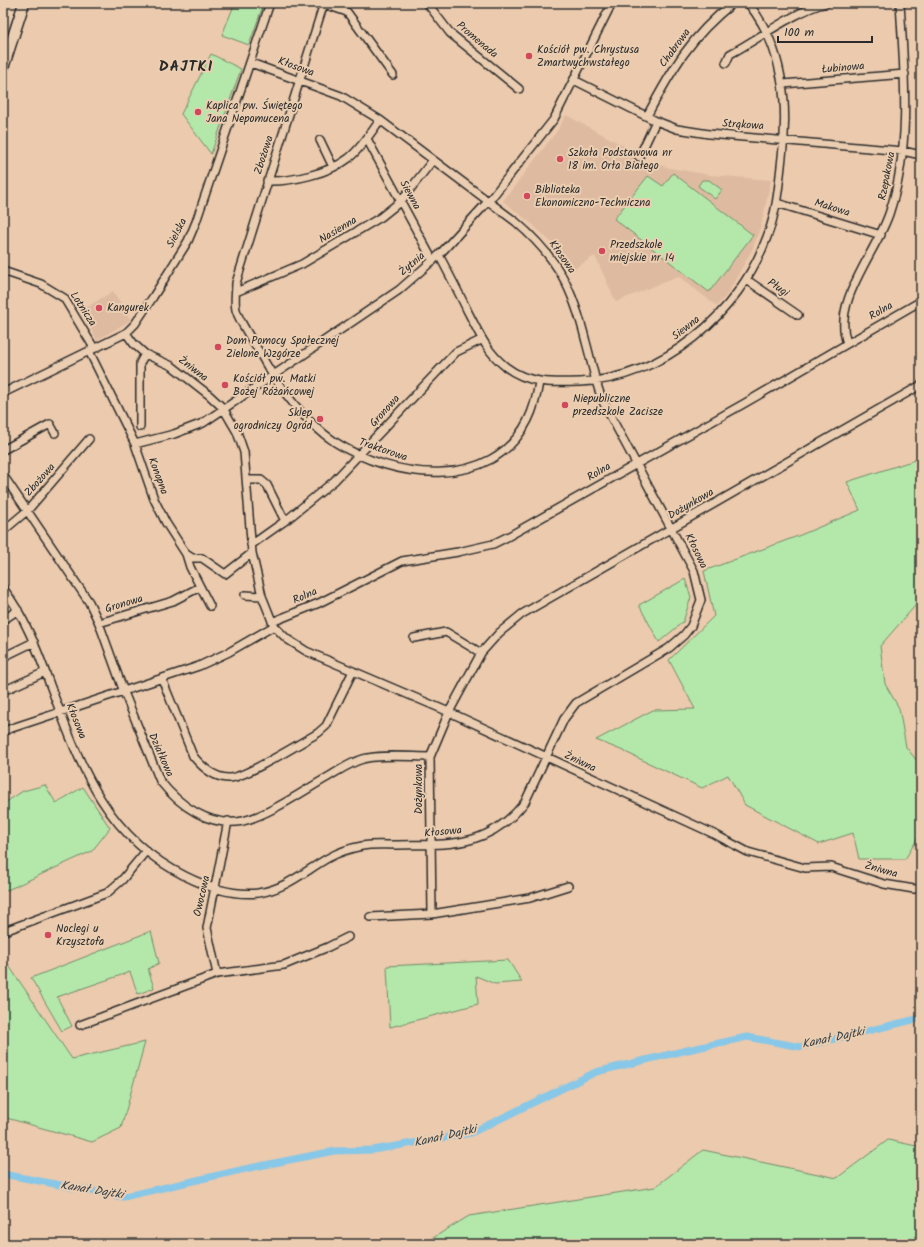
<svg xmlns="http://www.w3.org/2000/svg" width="924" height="1247" font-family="Kalam,sans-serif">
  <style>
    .built { fill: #debba0 }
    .green { fill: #b4e8aa; stroke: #708a6a }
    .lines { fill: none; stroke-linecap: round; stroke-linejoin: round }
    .canal { stroke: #87c7e8; stroke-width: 7 }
    .minor-casing { stroke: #2b2b2b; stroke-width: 10 }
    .secondary-casing { stroke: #2b2b2b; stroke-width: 13 }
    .minor { stroke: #ebceb1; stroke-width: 7 }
    .secondary { stroke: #ebceb1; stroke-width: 10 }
    .poi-dot { fill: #d1495b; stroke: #ebceb1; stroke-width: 1.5 }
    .labels { text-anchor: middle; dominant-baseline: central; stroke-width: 4; stroke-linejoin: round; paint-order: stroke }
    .street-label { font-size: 11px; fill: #2b2b2b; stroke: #ebceb1 }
    .poi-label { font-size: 11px; fill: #2b2b2b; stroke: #ebceb1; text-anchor: start }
    .water-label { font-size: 12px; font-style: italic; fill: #394247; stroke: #ebceb1 }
    .district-label { font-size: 15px; font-weight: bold; letter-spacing: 1px; fill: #2b2b2b; stroke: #ebceb1 }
  </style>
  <rect width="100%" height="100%" fill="#eccaad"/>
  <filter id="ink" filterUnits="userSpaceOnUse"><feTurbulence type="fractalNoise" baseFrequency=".025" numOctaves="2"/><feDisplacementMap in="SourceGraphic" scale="8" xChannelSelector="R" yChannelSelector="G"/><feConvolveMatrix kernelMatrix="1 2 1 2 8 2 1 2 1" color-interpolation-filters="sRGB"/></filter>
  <g filter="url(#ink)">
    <path class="built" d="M566 115 637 153 634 157 641 163 644 160 670 168 710 175 771 180 762 222 753 248 728 293 717 306 678 276 616 302 595 256 570 271 554 245 532 224 503 201 557 131Z
      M113 291 131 320 97 340 81 311Z"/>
    <path class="green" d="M235 3H264L249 45 222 35Z
      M211 54 241 69 211 154 181 114Z
      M673 173 753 235 709 292 614 219 648 176 663 186Z
      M702 180H709L722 190 715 199 698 186Z
      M921 458V599L880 646 885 684 899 708 906 747 921 766V833L905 859H859L853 833 819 844 745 805 728 775 702 788 621 750 596 740 653 710 695 709 669 660 714 616 704 571 798 536 860 510 847 482Z
      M685 579 691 597 683 622 659 642 639 605Z
      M45 785 56 803 83 787 110 828 92 851 3 892V804L23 791Z
      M151 931 159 963 148 969 154 988 138 994 130 972 57 997 72 1026 62 1031 31 978Z
      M3 957 72 1059 145 1042 121 1128 92 1142 3 1117Z
      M508 960 522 982 495 984 476 976 478 1004 390 1027 387 966Z
      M888 1140 921 1147V1244H423L469 1216 655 1187 703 1150 837 1178Z"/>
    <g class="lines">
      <path class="canal" d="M3 1174 123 1197 245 1169 334 1151 373 1150 471 1133 596 1072 683 1051 747 1037 801 1047 921 1018"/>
      <g class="minor-casing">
        <path id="minor" d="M324 3 236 283C236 291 234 301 236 310 240 323 251 338 258 350 277 385 302 420 335 442 392 479 492 493 528 420 534 408 537 395 539 382
          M427 3 450 33 519 89
          M324 4 347 12 393 75
          M726 63 730 54C758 39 797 10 826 3
          M574 80 656 121 677 129 709 134 903 151 921 155
          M783 84 905 74
          M647 116C672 69 691 36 733 3
          M367 139 433 261
          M320 140 333 167
          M639 157 656 121
          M267 181C291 182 330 173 349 158 362 147 371 133 380 120
          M777 203 881 235
          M439 255C449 274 459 293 468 312 479 333 486 351 506 367 528 384 553 383 580 382 663 379 739 314 767 237 777 211 779 184 782 157 789 104 783 46 748 3
          M3 271 41 284 64 298 94 348
          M747 280 798 315
          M236 292 302 264 381 217 401 201 433 160
          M126 333 134 344 145 354 172 366 209 395 223 408 237 432 244 452 252 553 262 596 274 626 287 639 306 651 449 712 714 834 748 852 805 868 831 867 884 884 914 889 921 888
          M847 343C831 301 878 251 890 211 912 144 904 72 900 3
          M89 351 135 444 154 499 166 523 186 554 190 567 210 606
          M3 393 126 333 135 324 153 297 188 241 196 222 270 3
          M140 427V363L145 354
          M135 444 174 434 203 423 399 290 439 255 493 196 554 119 612 3
          M3 450 50 424 55 433
          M3 475 89 602 99 623 124 692 160 781C179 805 210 828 243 821 271 814 303 791 328 777 338 771 351 762 363 759 378 754 412 757 430 757
          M247 480H261L267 485 285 521
          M3 531 28 510 89 439
          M251 545 289 518 334 481 456 352 481 340
          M186 554 192 558H202L225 574 252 553
          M3 588C25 617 38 651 50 685 80 764 104 836 185 876 207 887 233 896 258 893 286 889 305 871 328 858 339 852 351 848 362 846 373 844 384 845 395 845 449 844 488 849 525 802L564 719 576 703 669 648 684 635 691 626 701 600 694 571 604 404C595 384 592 363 586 342 573 289 558 258 516 222L380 120 341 96 251 63
          M245 595 262 596
          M3 620 18 610
          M272 622 319 603 402 561 458 552 493 544 509 536 745 403 921 301
          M99 623 173 601 200 587
          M414 638 446 632 481 653
          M3 657 34 642
          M162 679 193 756C202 767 215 778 229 778 243 779 302 742 318 733L326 726 353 671
          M3 691 45 672
          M3 731 199 666 229 652 274 626
          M432 914 530 898 568 886
          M370 917 432 914 430 757 449 712 481 653 499 633 522 614 921 385
          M7 930 107 893 122 880 146 851
          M217 974 207 928 228 821
          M80 1025 217 974 284 965 328 947 348 937"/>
      </g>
      <g class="secondary-casing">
        <path id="secondary" d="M3 30 12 3
          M3 68 24 3"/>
      </g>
      <use href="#minor" class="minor"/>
      <use href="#secondary" class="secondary"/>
    </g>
  </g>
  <g class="poi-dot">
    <circle cx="529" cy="56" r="4"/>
    <circle cx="198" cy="112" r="4"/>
    <circle cx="560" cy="159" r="4"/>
    <circle cx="527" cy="196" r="4"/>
    <circle cx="602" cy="251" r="4"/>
    <circle cx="99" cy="308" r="4"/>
    <circle cx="218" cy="347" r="4"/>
    <circle cx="225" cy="385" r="4"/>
    <circle cx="565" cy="405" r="4"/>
    <circle cx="320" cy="419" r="4"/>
    <circle cx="48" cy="935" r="4"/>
  </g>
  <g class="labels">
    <g class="street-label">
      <text transform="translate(477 40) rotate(40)">Promenada</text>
      <text transform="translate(675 48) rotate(-54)">Chabrowa</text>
      <text transform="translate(296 67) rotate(20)">Kłosowa</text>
      <text transform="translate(843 68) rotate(-5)">Łubinowa</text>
      <text transform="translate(743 125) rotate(4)">Strąkowa</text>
      <text transform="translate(264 155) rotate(-72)">Zbożowa</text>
      <text transform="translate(887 176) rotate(-79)">Rzepakowa</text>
      <text transform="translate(410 195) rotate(61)">Siewna</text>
      <text transform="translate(832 208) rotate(17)">Makowa</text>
      <text transform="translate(338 230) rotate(-31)">Nasienna</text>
      <text transform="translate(177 233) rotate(-63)">Sielska</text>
      <text transform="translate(562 257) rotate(55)">Kłosowa</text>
      <text transform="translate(412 264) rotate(-40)">Żytnia</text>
      <text transform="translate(778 288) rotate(34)">Pługi</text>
      <text transform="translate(83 309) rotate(57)">Lotnicza</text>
      <text transform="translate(881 311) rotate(-30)">Rolna</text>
      <text transform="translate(686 328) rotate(-38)">Siewna</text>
      <text transform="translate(193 369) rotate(37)">Żniwna</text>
      <text transform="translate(385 411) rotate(-48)">Gronowa</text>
      <text transform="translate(383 450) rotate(19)">Traktorowa</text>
      <text transform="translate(599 472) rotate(-31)">Rolna</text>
      <text transform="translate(158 476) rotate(70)">Konopna</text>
      <text transform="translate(40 480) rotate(-48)">Zbożowa</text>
      <text transform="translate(691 504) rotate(-30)">Dożynkowa</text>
      <text transform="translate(696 551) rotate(64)">Kłosowa</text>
      <text transform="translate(305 596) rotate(-23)">Rolna</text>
      <text transform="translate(124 604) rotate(-17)">Gronowa</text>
      <text transform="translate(76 721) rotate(68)">Kłosowa</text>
      <text transform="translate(161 755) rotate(66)">Działkowa</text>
      <text transform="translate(580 762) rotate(25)">Żniwna</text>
      <text transform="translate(419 789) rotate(-90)">Dożynkowa</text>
      <text transform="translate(443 832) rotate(-5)">Kłosowa</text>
      <text transform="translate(881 870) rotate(16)">Żniwna</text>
      <text transform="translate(202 896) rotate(-77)">Owocowa</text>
    </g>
    <g class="poi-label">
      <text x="537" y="50">Kościół pw. Chrystusa<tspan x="537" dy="13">Zmartwychwstałego</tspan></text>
      <text x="206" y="106">Kaplica pw. Świętego<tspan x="206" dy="13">Jana Nepomucena</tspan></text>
      <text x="568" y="153">Szkoła Podstawowa nr<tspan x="568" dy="13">18 im. Orła Białego</tspan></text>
      <text x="535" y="190">Biblioteka<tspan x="535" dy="13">Ekonomiczno-Techniczna</tspan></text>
      <text x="610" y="245">Przedszkole<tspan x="610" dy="13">miejskie nr 14</tspan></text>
      <text x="107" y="308">Kangurek</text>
      <text x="226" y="341">Dom Pomocy Społecznej<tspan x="226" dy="13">Zielone Wzgórze</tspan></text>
      <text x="233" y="379">Kościół pw. Matki<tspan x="233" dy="13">Bożej Różańcowej</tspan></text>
      <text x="573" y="399">Niepubliczne<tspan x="573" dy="13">przedszkole Zacisze</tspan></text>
      <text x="312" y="413" text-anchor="end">Sklep<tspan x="312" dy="13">ogrodniczy Ogród</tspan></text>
      <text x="56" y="929">Noclegi u<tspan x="56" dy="13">Krzysztofa</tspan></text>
    </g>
    <g class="water-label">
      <text transform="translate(833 1038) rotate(-12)">Kanał Dajtki</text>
      <text transform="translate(445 1136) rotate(-13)">Kanał Dajtki</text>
      <text transform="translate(92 1190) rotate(9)">Kanał Dajtki</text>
    </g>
    <g class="district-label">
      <text x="186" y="67">DAJTKI</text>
    </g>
  </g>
  <rect width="924" height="1247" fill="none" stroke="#ebceb1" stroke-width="16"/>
  <rect x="8" y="8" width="908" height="1231" fill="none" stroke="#2b2b2b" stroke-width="1.5" filter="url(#ink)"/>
  <path d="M778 36v6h94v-6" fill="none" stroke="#2b2b2b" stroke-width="2"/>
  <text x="784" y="36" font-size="12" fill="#2b2b2b" stroke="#ebceb1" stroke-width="3" paint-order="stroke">100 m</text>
</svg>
